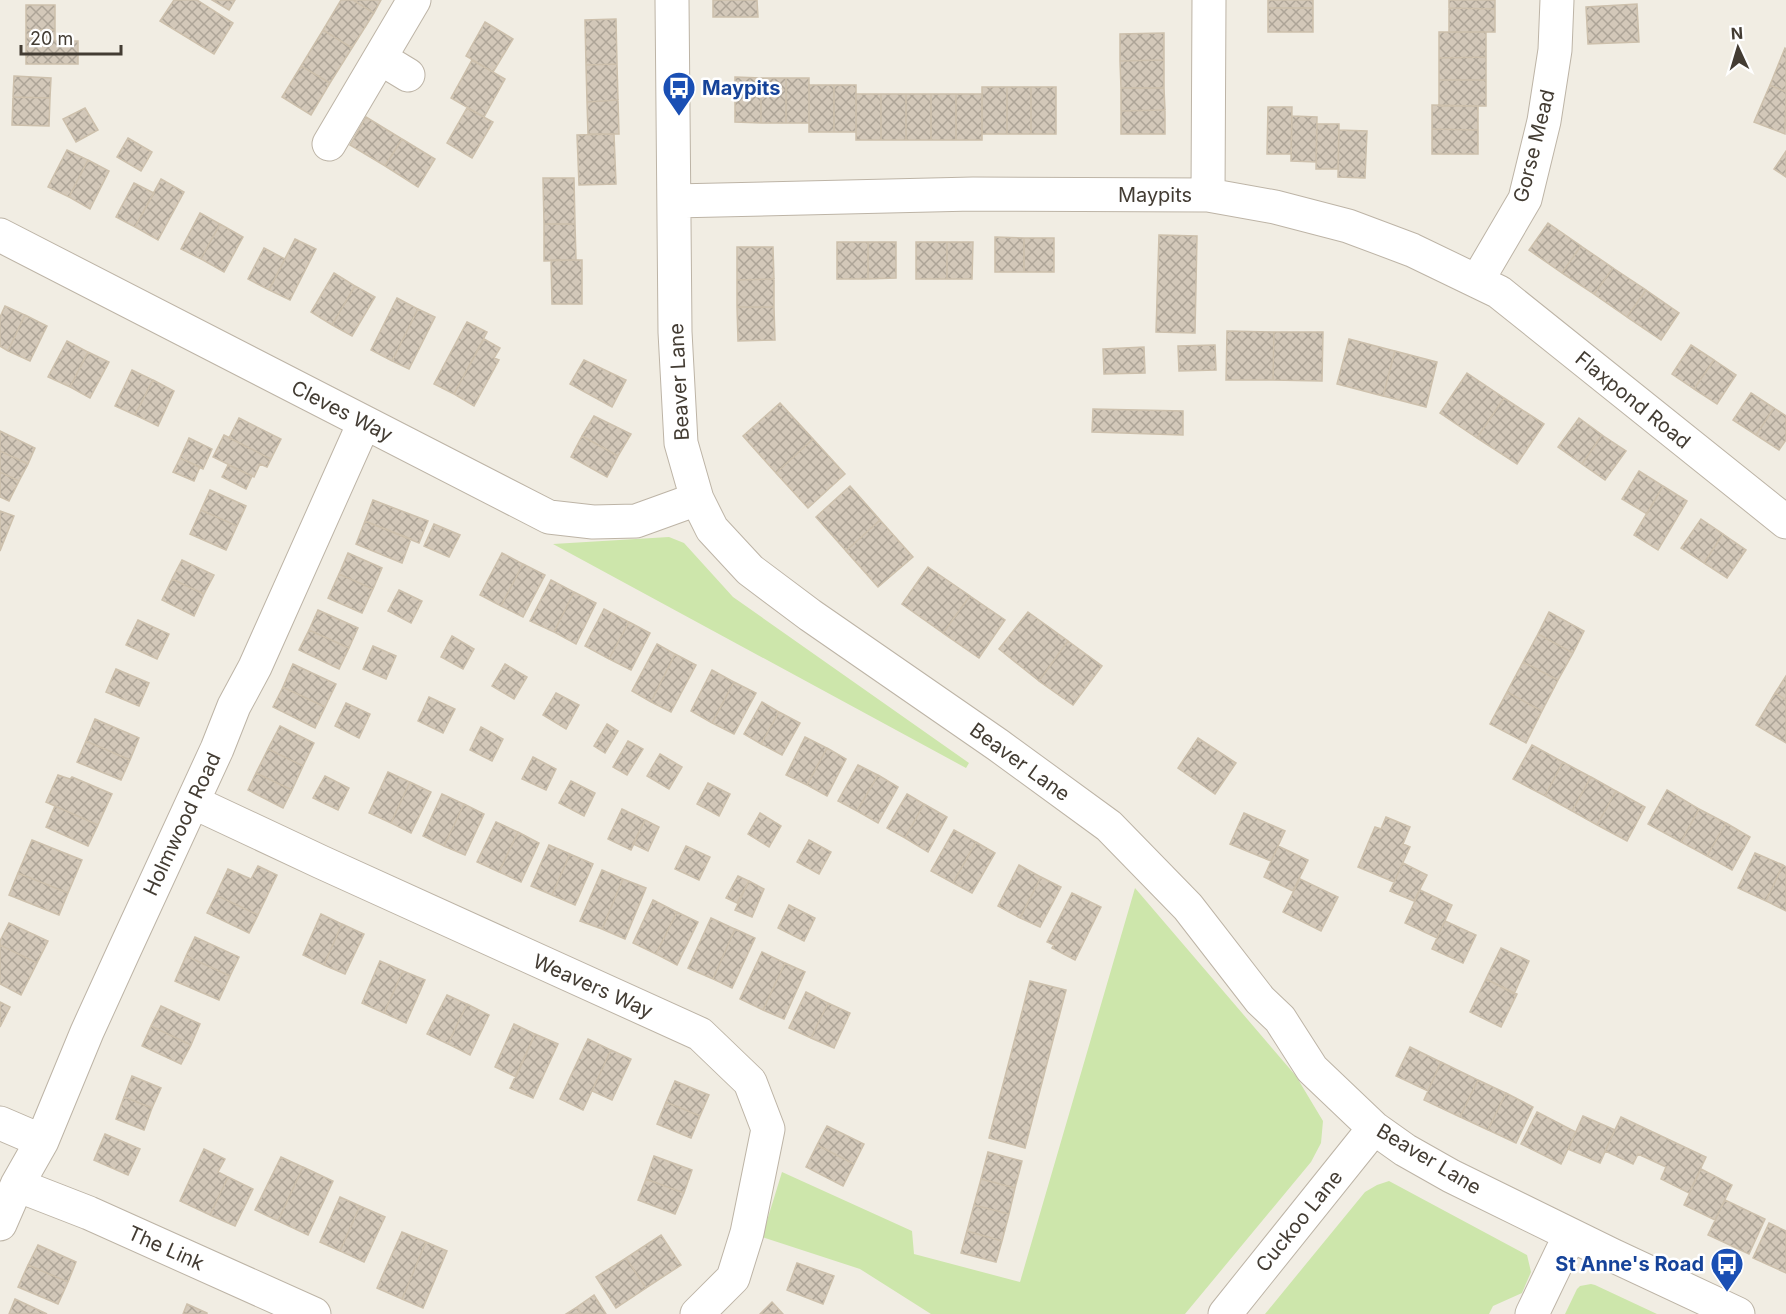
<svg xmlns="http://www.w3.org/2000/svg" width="1786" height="1314" font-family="Inter,sans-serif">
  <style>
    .green { fill: #cde6ab }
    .building { fill: url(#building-cross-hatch); stroke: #cdc0ac; stroke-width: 1.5 }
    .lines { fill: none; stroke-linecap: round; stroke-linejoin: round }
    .minor-casing { stroke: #bdb4a6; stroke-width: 35 }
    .minor { stroke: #fff; stroke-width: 33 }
    .labels { text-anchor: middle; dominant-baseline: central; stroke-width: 5; stroke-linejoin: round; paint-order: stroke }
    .transit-label { font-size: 20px; font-weight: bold; fill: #164399; stroke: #fff; text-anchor: start }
    .street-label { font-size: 20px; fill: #433c33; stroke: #fff }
  </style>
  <defs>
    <pattern id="building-cross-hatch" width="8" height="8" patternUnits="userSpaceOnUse" patternTransform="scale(1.5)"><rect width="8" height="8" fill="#d3c8b9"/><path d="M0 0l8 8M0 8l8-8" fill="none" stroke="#ada497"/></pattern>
  </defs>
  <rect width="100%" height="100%" fill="#f1ede3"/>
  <path class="green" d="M669 537 684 543 733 597 969 763 966 768 553 544Z
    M1135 888 1296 1076 1323 1121 1321 1143 1311 1162 1185 1314H931L860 1269 762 1237 782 1172 912 1231 914 1254 1020 1282Z
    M1389 1181 1527 1255 1531 1272 1522 1293 1493 1306 1489 1314H1265L1365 1192 1377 1185Z
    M1591 1284 1595 1285 1657 1314H1565L1577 1289 1580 1286Z"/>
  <path class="building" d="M174 0H197L233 23 214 54 160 21Z
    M212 0H235L229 10Z
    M341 0H353L374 13 352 48 323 30Z
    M353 0H381L374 13Z
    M713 0H757L758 17H713Z
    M1268 0H1313V8H1268Z
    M1449 0H1495V9L1449 8Z
    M1637 4 1639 42 1588 44 1586 7Z
    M26 5H55V30H26Z
    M1268 8H1313V32H1268Z
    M1449 8 1495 9V32H1449Z
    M616 19 617 64 586 65 585 20Z
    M485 22 513 39 493 72 466 56Z
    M26 30H55V41H78V64H26Z
    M323 30 352 48 330 83 301 66Z
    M1439 32H1486V57L1439 58Z
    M1164 33V60L1120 61V34Z
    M1785 48 1786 49V92L1770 85Z
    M1486 57V80H1439V58Z
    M472 60 505 79 484 117 451 98Z
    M1164 60V88H1121L1120 61Z
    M617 64 618 100 587 102 586 65Z
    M301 66 330 83 311 115 282 97Z
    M14 76 51 78 50 98 13 97Z
    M735 77 761 78V123L735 122Z
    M761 78H786V123H761Z
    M786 78H809V123H786Z
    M1439 80H1486V106H1439Z
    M809 85H834V132H809Z
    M834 85H856V132H834Z
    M1770 85 1786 92 1785 134 1754 122Z
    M982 87H1007V134H982Z
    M1007 87H1031V134H1007Z
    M1031 87H1056V134H1031Z
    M1121 88H1164L1165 110 1121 111Z
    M856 94H881V140H856Z
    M881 94H906V140H881Z
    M906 94H931V140H906Z
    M931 94H956V140H931Z
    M956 94H982V140H956Z
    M13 97 50 98 49 126 12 125Z
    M618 100 619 134H588L587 102Z
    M1432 105 1478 106V130L1432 129Z
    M1268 107H1292L1291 154H1267Z
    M85 108 98 130 76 142 63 119Z
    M467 108 493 122 472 158 447 143Z
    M1165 110V134H1121V111Z
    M1292 116 1317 117 1316 162 1291 161Z
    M366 117 402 139 385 166 350 145Z
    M1317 124H1339L1338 169H1316Z
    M1432 129 1478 130V154H1432Z
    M1339 130 1367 131 1365 178 1338 177Z
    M614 134 616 184 579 185 577 135Z
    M128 138 152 152 141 171 117 157Z
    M402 139 435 159 418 187 385 166Z
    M67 150 88 160 69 197 48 187Z
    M1786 151V177L1774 169Z
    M88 160 109 171 90 209 69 197Z
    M543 178H574L575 224H544Z
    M161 179 184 192 158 240 135 227Z
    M134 183 154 193 135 227 116 217Z
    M200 213 220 224 201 259 181 249Z
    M1548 223 1581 246 1562 273 1529 250Z
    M220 224 243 237 224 272 201 259Z
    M544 224H575L576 260 544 261Z
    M1159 235 1197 236 1195 333 1156 332Z
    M995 237 1024 238V272H995Z
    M1024 238H1054V272H1024Z
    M295 239 316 249 290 300 269 290Z
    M837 242H868V279H837Z
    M868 242H896V278L868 279Z
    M916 242H947V279H916Z
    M947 242H973L972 279H947Z
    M1581 246 1613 268 1594 294 1562 273Z
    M737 247H773L774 279 737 280Z
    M264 248 285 259 269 290 248 279Z
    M551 260H582V304H552Z
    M1613 268 1646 290 1627 317 1594 294Z
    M334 273 355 286 332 325 311 312Z
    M774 279V307H737V280Z
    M355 286 375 297 352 336 332 325Z
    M1646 290 1679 313 1661 340 1627 317Z
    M397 298 418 309 392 361 371 350Z
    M5 306 25 315 8 351 0 346V317Z
    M737 307H774L775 340 738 341Z
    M418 309 435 317 409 369 392 361Z
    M25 315 47 326 30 361 8 351Z
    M467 322 487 332 454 394 434 384Z
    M1227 331 1274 332 1273 380H1226Z
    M1274 332H1323L1322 381 1273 380Z
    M484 339 500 348 494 358 499 360 474 406 454 394Z
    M1349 339 1395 351 1383 396 1337 384Z
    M67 341 88 352 70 387 48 377Z
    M1215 345 1216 370 1179 371 1178 346Z
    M1691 345 1714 360 1694 389 1672 374Z
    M1144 347 1145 373 1104 374 1103 349Z
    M1395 351 1437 362 1426 407 1383 396Z
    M88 352 109 362 90 398 70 387Z
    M584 360 626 380 612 407 570 384Z
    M1714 360 1736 375 1717 404 1694 389Z
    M132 370 153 380 135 415 115 406Z
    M1467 373 1504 398 1477 438 1440 413Z
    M153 380 174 391 158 426 135 415Z
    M1751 393 1774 408 1756 435 1733 420Z
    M1504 398 1544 424 1517 464 1477 438Z
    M780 403 813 439 776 473 743 436Z
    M1774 408 1786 416V440L1779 450 1756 435Z
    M1093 409 1183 411V435L1092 432Z
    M594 416 631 434 618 456 582 436Z
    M239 418 281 439 271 459 229 438Z
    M1579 418 1602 435 1582 464 1558 447Z
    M0 431 35 448 28 464 0 451Z
    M224 435 271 459 267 467 260 464 254 477 213 457Z
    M1602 435 1626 451 1605 480 1582 464Z
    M582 436 618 456 607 477 571 457Z
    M189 438 212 449 203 469 180 458Z
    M813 439 845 474 808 508 776 473Z
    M0 451 28 464 19 481 0 472Z
    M180 458 200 467 194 481 173 472Z
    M228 465 252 476 246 489 222 477Z
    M1639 471 1663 486 1647 514 1622 499Z
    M0 472 19 481 9 501 0 497Z
    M850 486 880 520 846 551 816 517Z
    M1663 486 1687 501 1658 550 1634 535Z
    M210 490 246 506 237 526 201 510Z
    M373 500 428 521 419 543 365 521Z
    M201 510 237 526 226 550 190 534Z
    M0 511 14 516 0 551Z
    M1701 519 1723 534 1704 563 1681 548Z
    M880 520 913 557 878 587 846 551Z
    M365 521 411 539 402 563 356 544Z
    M434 524 460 535 449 557 424 546Z
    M1723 534 1746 550 1727 578 1704 563Z
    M348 553 382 568 373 589 339 574Z
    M502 553 523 564 501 606 480 595Z
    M182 560 214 575 204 594 172 579Z
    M523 564 545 575 523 617 501 606Z
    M928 567 970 596 943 633 902 604Z
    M339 574 373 589 362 613 328 598Z
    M172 579 204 594 194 616 162 600Z
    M551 580 574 592 554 632 530 621Z
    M399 590 422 601 411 623 388 611Z
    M574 592 596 603 576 644 554 632Z
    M970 596 1005 620 979 658 943 633Z
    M604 609 629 622 609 659 585 646Z
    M318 610 358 628 349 648 309 630Z
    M1028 612 1068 641 1039 681 999 649Z
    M1549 612 1584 631 1573 653 1538 634Z
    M138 620 169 634 157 659 126 645Z
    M629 622 650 633 631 670 609 659Z
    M309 630 349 648 339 669 299 650Z
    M1538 634 1573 653 1558 680 1523 662Z
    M452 636 474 649 463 669 441 657Z
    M1068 641 1102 666 1073 705 1039 681Z
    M657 644 675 654 651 702 632 691Z
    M373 646 396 656 386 679 363 669Z
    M675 654 696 665 671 712 651 702Z
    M1523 662 1558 680 1542 711 1507 692Z
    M293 664 336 684 325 707 283 687Z
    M505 664 527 677 514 699 492 686Z
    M116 669 149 683 139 706 106 692Z
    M712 670 734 682 712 723 691 711Z
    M1786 676V700L1775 693Z
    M734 682 756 693 734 734 712 723Z
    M283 687 325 707 315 728 273 707Z
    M1507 692 1542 711 1526 743 1490 724Z
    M556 693 579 705 566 729 543 715Z
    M1775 693 1786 700V743L1756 725Z
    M429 697 455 709 443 733 418 721Z
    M762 702 779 712 761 744 744 734Z
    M346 703 370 714 359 738 335 726Z
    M779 712 800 723 782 755 761 744Z
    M95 719 139 738 130 760 86 741Z
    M607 724 618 731 605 753 594 746Z
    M280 726 314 743 303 766 268 749Z
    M481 727 503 739 492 761 470 750Z
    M805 737 827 748 807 785 786 775Z
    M1198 738 1236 763 1215 794 1178 768Z
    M86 741 130 760 121 780 77 762Z
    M628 741 643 749 627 775 613 767Z
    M1532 745 1563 762 1545 796 1513 779Z
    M827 748 846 759 827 796 807 785Z
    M268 749 303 766 292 790 256 773Z
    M660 754 682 767 669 789 647 776Z
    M533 757 556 769 546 790 522 779Z
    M1563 762 1591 777 1572 811 1545 796Z
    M858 765 878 775 857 811 838 801Z
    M388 772 410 782 391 823 369 813Z
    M256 773 292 790 283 808 248 790Z
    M58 775 70 779 72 777 112 794 98 825 46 802Z
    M878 775 898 787 878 823 857 811Z
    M325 776 349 788 338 810 313 798Z
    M1591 777 1616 791 1597 825 1572 811Z
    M571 781 595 793 584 816 559 803Z
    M410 782 431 792 411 833 391 823Z
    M708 783 730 794 719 816 697 804Z
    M1667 790 1699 809 1681 842 1648 824Z
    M1616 791 1645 807 1627 841 1597 825Z
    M442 794 464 804 444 846 423 836Z
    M907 794 924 804 905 838 887 828Z
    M464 804 484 814 465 855 444 846Z
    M924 804 947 817 928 852 905 838Z
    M55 806 98 825 88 846 46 827Z
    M622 809 645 820 631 850 608 839Z
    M1699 809 1726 823 1707 856 1681 842Z
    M760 813 781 826 769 847 748 834Z
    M1244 813 1285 831 1271 861 1230 844Z
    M1386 817 1410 827 1403 844 1410 847 1394 882 1358 867 1375 827 1381 829Z
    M645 820 659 827 648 851 633 844Z
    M496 822 518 832 499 872 477 862Z
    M1726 823 1750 837 1732 870 1707 856Z
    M954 830 976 842 953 883 931 871Z
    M518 832 539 843 521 882 499 872Z
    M32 840 82 860 68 893 18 873Z
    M809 840 831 852 819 874 797 862Z
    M976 842 995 853 972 893 953 883Z
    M549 845 570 854 552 895 531 886Z
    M686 846 710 857 699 880 675 869Z
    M1278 846 1308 860 1293 891 1264 877Z
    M1755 853 1783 865 1766 901 1738 888Z
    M570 854 593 864 575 905 552 895Z
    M1403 863 1427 875 1414 901 1390 891Z
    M1019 865 1041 877 1020 918 998 906Z
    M1783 865 1786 867V911L1766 901Z
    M258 866 277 875 258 915 216 895 228 869 251 879Z
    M602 870 623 879 602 929 580 921Z
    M18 873 68 893 59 915 9 895Z
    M738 876 749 881 737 903 726 898Z
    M1041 877 1061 887 1040 927 1020 918Z
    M623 879 646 888 625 939 602 929Z
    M1300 879 1338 897 1321 931 1283 912Z
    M749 881 764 889 752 917 735 910Z
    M1420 890 1452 905 1437 938 1405 923Z
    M1072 893 1101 907 1075 960 1052 948 1054 945 1047 942Z
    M216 895 258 915 249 933 207 913Z
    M653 900 677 912 656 954 633 943Z
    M789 905 815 918 804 941 778 928Z
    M677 912 698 922 677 965 656 954Z
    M321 914 342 924 324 965 303 955Z
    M711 918 735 929 713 979 688 968Z
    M1445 921 1476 935 1463 963 1432 949Z
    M9 923 48 941 37 963 0 945V941Z
    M342 924 364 934 345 974 324 965Z
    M735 929 755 938 732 988 713 979Z
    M195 937 239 957 230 976 186 956Z
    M0 945 37 963 21 995 0 984Z
    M1501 948 1529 961 1514 994 1486 979Z
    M762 952 785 963 763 1010 740 999Z
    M186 956 230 976 219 1000 175 981Z
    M380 961 403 971 384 1013 362 1003Z
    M785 963 805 972 784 1019 763 1010Z
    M403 971 425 980 406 1023 384 1013Z
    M1486 979 1517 994 1501 1027 1470 1012Z
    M1030 981 1066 990 1025 1148 989 1138Z
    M806 992 828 1003 811 1038 789 1028Z
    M447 995 467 1004 448 1044 427 1034Z
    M0 1002 10 1007 0 1027Z
    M828 1003 850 1013 834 1048 811 1038Z
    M467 1004 489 1015 470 1055 448 1044Z
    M161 1006 200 1024 191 1045 151 1026Z
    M514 1024 535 1034 516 1077 495 1067Z
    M151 1026 191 1045 181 1064 142 1046Z
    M535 1034 558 1044 533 1098 510 1088Z
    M588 1039 611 1050 583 1110 560 1099Z
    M1410 1047 1441 1062 1428 1091 1396 1076Z
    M611 1050 631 1059 612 1100 592 1091Z
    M1441 1062 1478 1080 1460 1117 1424 1100Z
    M132 1076 161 1088 152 1108 124 1097Z
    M1478 1080 1506 1093 1488 1130 1460 1117Z
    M675 1081 709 1095 700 1116 666 1102Z
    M1506 1093 1533 1107 1516 1143 1488 1130Z
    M124 1097 152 1108 144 1130 116 1119Z
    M666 1102 700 1116 691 1138 657 1124Z
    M1537 1112 1576 1132 1561 1164 1521 1144Z
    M1583 1116 1615 1130 1600 1163 1568 1149Z
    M1621 1117 1706 1157 1689 1193 1661 1179 1666 1167 1638 1154 1633 1164 1605 1151Z
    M827 1126 864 1144 854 1164 817 1145Z
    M105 1134 140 1149 128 1175 94 1160Z
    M817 1145 854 1164 843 1186 806 1167Z
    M204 1149 225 1159 218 1172 228 1177 210 1215 180 1201Z
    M988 1152 1022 1161 1015 1188 981 1179Z
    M654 1156 692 1170 684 1193 646 1179Z
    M281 1157 303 1167 278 1221 255 1210Z
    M303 1167 333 1181 308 1235 278 1221Z
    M1701 1169 1732 1185 1715 1220 1684 1205Z
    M228 1177 253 1189 235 1226 210 1215Z
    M646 1179 684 1193 675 1214 638 1200Z
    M981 1179 1015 1188 1009 1214 974 1205Z
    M340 1197 360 1206 340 1251 320 1242Z
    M1725 1200 1765 1219 1749 1254 1708 1235Z
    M974 1205 1009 1214 1002 1241 967 1231Z
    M360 1206 385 1217 364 1262 340 1251Z
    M1769 1223 1786 1231V1273L1753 1258Z
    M967 1231 1002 1241 996 1262 961 1253Z
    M402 1232 426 1242 402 1299 377 1288Z
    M661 1235 681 1265 646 1288 626 1258Z
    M426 1242 447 1251 423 1308 402 1299Z
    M38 1245 76 1262 68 1282 28 1265Z
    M626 1258 646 1288 616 1308 596 1277Z
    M797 1263 834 1276 823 1304 787 1290Z
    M28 1265 68 1282 58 1304 18 1287Z
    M594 1295 606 1314H581L577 1307Z
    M15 1299 47 1314H9Z
    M772 1302 783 1314H760Z
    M187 1304 207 1313V1314H183Z
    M577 1307 581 1314H566Z"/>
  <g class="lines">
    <g class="minor-casing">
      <path id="minor" d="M672 0 675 332 681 443 697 499 712 529 750 570 810 615 998 745 1109 826 1188 907 1260 1000 1280 1019 1312 1069 1374 1128 1405 1150 1451 1176 1612 1255 1738 1314
        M380 58 408 75
        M329 144 414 0
        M1208 195 1209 0
        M674 201 973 194 1208 195 1275 207 1348 226 1412 250 1499 292 1786 522
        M0 235 549 517 593 522 636 521 697 499
        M1477 281 1525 199 1544 121 1555 50 1557 0
        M193 802 321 862 700 1034 750 1082 768 1129 747 1233 733 1278 697 1314
        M0 1123 42 1141
        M17 1185 89 1213 314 1314
        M0 1224 17 1185 42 1141 87 1032 123 953 217 749 234 706 255 667 364 423
        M1225 1314 1374 1128
        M1532 1314 1570 1235"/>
    </g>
    <use href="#minor" class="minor"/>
  </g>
  <defs>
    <g id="bus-pin" transform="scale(1.725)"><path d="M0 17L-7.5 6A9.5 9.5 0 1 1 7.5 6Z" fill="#1a4fb4" stroke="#fff"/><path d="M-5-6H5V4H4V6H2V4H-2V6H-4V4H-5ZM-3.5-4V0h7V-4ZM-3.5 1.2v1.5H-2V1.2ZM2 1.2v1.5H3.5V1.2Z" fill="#fff"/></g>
  </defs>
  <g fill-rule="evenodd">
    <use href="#bus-pin" x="679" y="88"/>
    <use href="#bus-pin" x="1727" y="1264"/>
  </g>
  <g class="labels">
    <g class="transit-label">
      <text x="702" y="88">Maypits</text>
      <text x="1704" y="1264" text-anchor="end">St Anne's Road</text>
    </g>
    <g class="street-label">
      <text transform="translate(1534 146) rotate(-76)">Gorse Mead</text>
      <text x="1155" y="195">Maypits</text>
      <text transform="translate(679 382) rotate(-93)">Beaver Lane</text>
      <text transform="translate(1633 400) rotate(39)">Flaxpond Road</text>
      <text transform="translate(342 411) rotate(27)">Cleves Way</text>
      <text transform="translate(1020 762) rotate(36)">Beaver Lane</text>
      <text transform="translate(182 824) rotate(-65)">Holmwood Road</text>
      <text transform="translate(593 986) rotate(24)">Weavers Way</text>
      <text transform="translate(1429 1159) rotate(31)">Beaver Lane</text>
      <text transform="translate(1299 1221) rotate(-51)">Cuckoo Lane</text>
      <text transform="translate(166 1248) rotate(24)">The Link</text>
    </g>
  </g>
  <g transform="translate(1738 48) rotate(356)" stroke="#ffffff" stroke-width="4.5" paint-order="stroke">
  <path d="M0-4.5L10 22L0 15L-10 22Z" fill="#433c33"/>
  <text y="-9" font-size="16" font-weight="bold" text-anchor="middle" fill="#433c33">N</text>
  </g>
  <path d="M21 45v9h100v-9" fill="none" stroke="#433c33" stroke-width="3"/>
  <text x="30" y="45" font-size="18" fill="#433c33" stroke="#ffffff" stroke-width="4.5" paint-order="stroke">20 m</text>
</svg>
